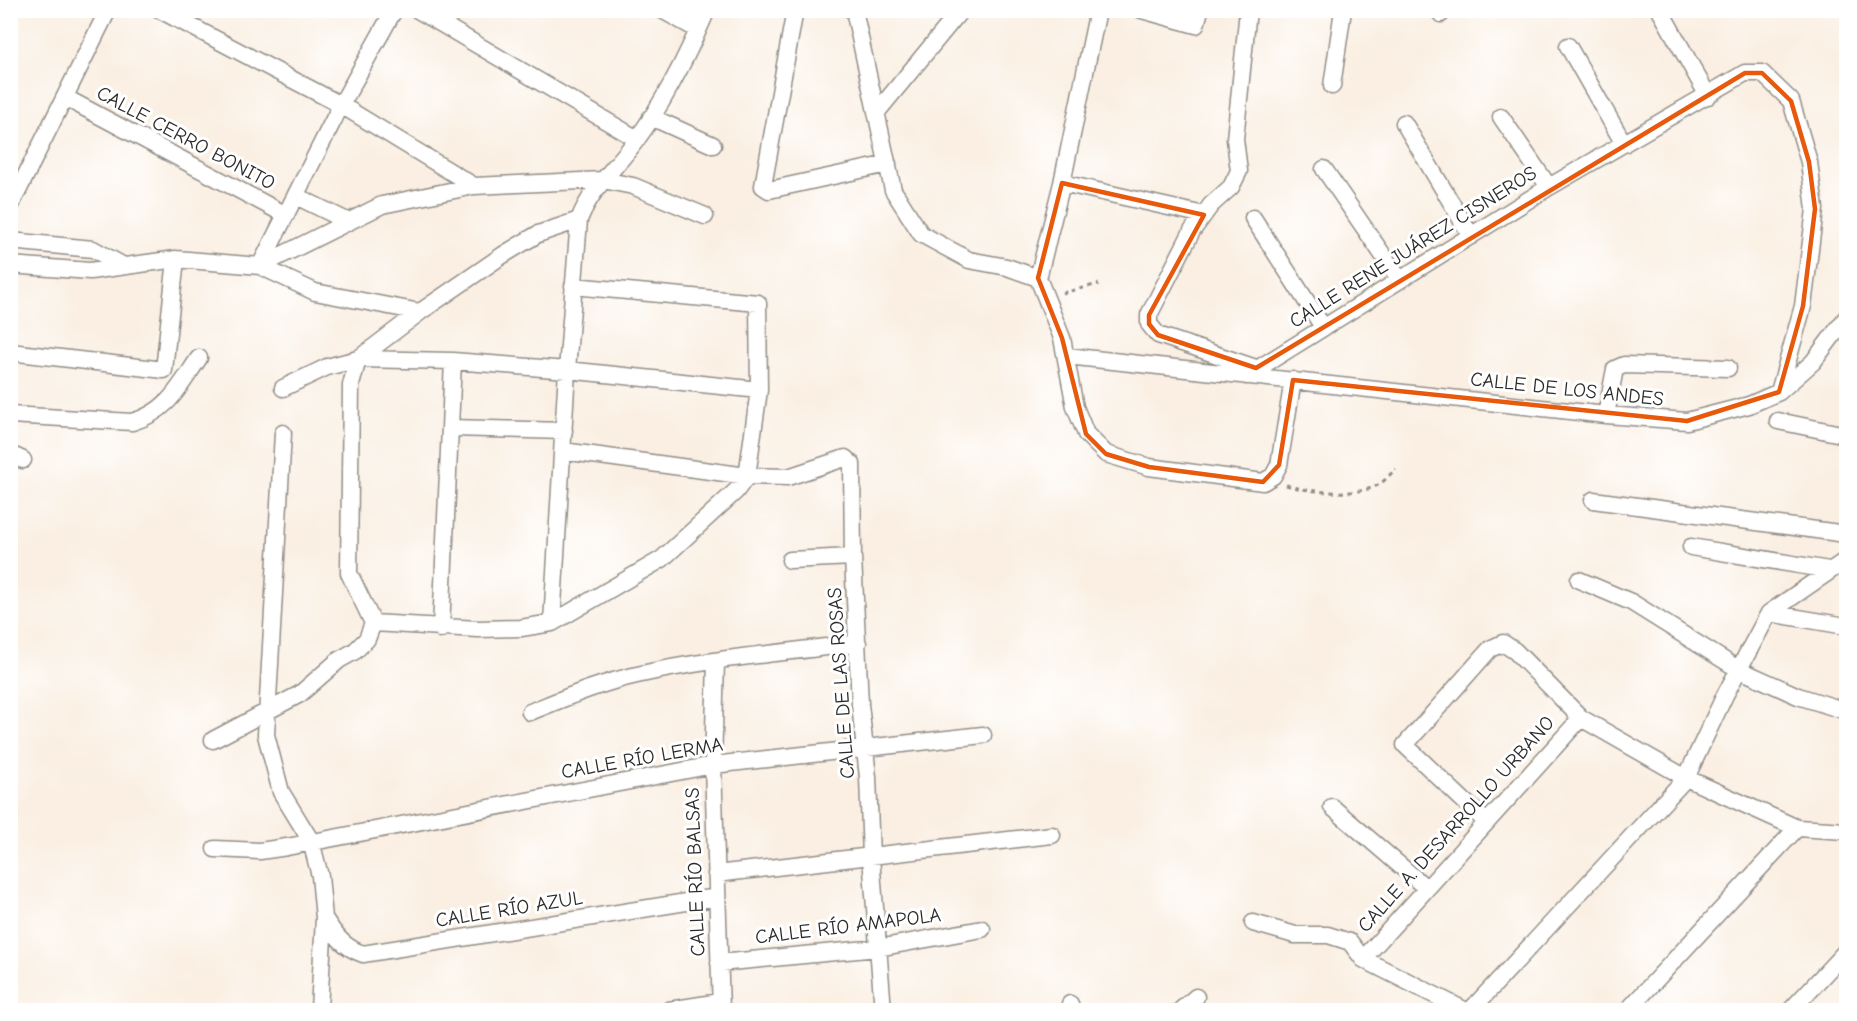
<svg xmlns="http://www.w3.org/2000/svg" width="1857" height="1021" font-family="'Comic Neue',sans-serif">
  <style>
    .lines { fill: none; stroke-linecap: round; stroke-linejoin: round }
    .minor-casing { stroke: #928d86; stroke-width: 19 }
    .path { stroke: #928d86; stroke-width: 3; stroke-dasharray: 4.5 4.5; stroke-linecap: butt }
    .minor { stroke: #fff; stroke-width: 16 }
    .marked { fill: none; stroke: #e8590c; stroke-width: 4.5; stroke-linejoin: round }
    .labels { text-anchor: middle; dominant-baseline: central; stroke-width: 6; stroke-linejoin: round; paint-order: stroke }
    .street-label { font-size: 20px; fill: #2b2b2b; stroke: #fff }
  </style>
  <rect width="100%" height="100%" fill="#fff"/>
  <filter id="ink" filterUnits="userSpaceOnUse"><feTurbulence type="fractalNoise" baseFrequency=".0167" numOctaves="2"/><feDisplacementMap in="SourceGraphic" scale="12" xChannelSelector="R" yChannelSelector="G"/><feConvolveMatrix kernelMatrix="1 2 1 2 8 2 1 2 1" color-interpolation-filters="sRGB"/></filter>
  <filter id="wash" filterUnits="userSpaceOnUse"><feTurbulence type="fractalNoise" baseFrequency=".008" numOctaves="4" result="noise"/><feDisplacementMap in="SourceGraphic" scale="24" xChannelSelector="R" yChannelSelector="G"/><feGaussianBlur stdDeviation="1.35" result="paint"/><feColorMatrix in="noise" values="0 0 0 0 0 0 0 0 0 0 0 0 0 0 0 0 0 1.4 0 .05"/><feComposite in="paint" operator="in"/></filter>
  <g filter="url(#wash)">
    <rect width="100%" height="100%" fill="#faefe2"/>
  </g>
  <g filter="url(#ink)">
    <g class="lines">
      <g class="minor-casing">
        <path id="minor" d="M160 10 341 105 474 186
          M394 10 341 105 260 266 315 292 420 312
          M418 10 637 139
          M662 10 698 30
          M795 10 763 186 769 190 888 164
          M854 10 893 190 921 234 969 260 1007 267 1038 278 1062 338 1075 407 1086 434 1106 454 1149 467 1263 482 1273 476 1279 465 1293 380
          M1142 10 1196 25 1200 10
          M1248 10 1235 139 1239 171 1231 187 1211 205 1192 231 1149 315V324L1158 335 1256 368
          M1660 10 1708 96
          M1441 14 1442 10
          M1568 46 1624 144
          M1332 86 1343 10
          M66 98 286 215
          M877 112 961 10
          M651 117 713 145
          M1501 117 1549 187
          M1404 123 1471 236
          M1324 169 1400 280
          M1062 183 1204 215
          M296 196 347 221
          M10 207 108 10
          M1253 218 1323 327
          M10 241 93 249 122 265
          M10 265 90 271 176 259 260 266 382 205 474 186 603 180 633 186 705 216
          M1038 278 1062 183 1098 10
          M10 352 164 370 176 259
          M1067 356 1606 415 1687 421 1749 405 1779 392 1813 362 1846 318
          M358 359 351 385 349 573 373 623
          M358 359 420 312 503 255 538 234 579 220
          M1246 376 1549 187 1745 73H1762L1791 101 1809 162 1815 209 1803 306 1779 392
          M283 388 327 367 358 359 453 361 567 370 759 390
          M10 415 132 422C168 412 179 387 199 358
          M1606 415 1615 369 1624 365 1728 368
          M1778 421 1846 435
          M451 428 564 431
          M283 433 266 735 281 792 311 841 320 876 324 918 319 1010
          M563 451 747 476 788 477 845 458 852 464 853 557 860 704 868 777 871 857 883 1010
          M10 454 23 460
          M1593 500 1846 534
          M1691 547 1829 570
          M790 560 853 557
          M1579 580 1631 602 1738 669 1798 696 1846 711
          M1769 613 1846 626
          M373 623 478 629 521 628 552 623 662 559 736 491 747 476 759 390 758 303 573 286
          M552 623 567 370 579 220C591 188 617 167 637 139 665 101 688 54 707 10
          M441 629 453 361
          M716 661 713 765 721 1010
          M530 712C565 698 600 683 637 675 710 658 785 653 858 643
          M213 740 300 694 339 660 355 651 367 639 373 623
          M1332 807 1425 887
          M1485 821 1405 745 1490 649 1503 643 1515 651 1581 718 1686 778 1797 828 1846 831
          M215 849 260 851 287 847 713 765 983 735
          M716 874 1052 835
          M324 918C335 935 343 947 363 954L717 897
          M1253 923 1295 935H1328L1350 942 1363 959 1464 1010
          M1363 959 1581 718
          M719 963 878 948 982 929
          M1070 1004 1072 1010
          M669 1010 720 1002
          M1181 1010 1196 997
          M1471 1010 1686 778 1725 695 1769 613 1846 560
          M1628 1010 1797 828
          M1791 1010 1846 951"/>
      </g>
      <path class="path" d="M1062 293 1099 284
        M1286 485C1308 492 1357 497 1378 485 1385 481 1390 474 1396 469"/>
      <use href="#minor" class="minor"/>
    </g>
  </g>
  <path class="marked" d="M1745 73H1762L1791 101 1809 162 1815 209 1803 306 1779 392 1687 421 1293 380 1279 465 1263 482 1149 467 1106 454 1086 434 1062 338 1038 278 1062 183 1204 215 1149 315V324L1158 335 1256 368Z"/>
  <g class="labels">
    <g class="street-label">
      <text transform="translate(186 138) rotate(28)">CALLE CERRO BONITO</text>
      <text transform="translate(1413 247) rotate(-32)">CALLE RENE JUÁREZ CISNEROS</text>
      <text transform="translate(1567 389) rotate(6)">CALLE DE LOS ANDES</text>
      <text transform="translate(841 683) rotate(-94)">CALLE DE LAS ROSAS</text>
      <text transform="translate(642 758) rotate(-10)">CALLE RÍO LERMA</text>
      <text transform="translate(1456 824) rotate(-48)">CALLE A. DESARROLLO URBANO</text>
      <text transform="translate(695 872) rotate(-92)">CALLE RÍO BALSAS</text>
      <text transform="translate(509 909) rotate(-9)">CALLE RÍO AZUL</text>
      <text transform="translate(848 926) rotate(-7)">CALLE RÍO AMAPOLA</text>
    </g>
  </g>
  <rect width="1857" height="1021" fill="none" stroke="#fff" stroke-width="36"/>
</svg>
